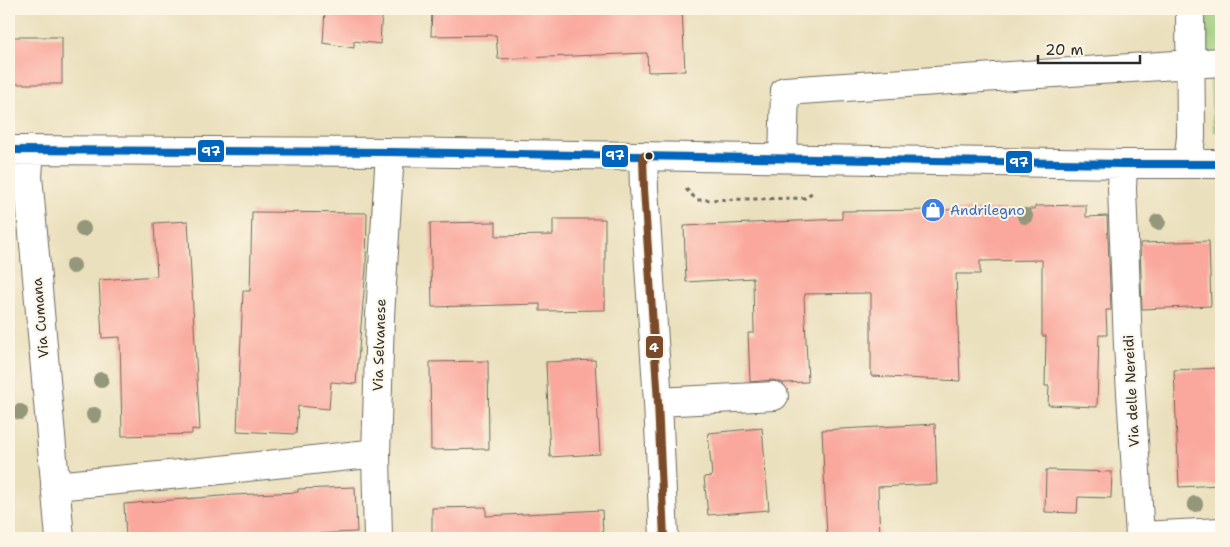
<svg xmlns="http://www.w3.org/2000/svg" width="1230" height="547" font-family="'Shantell Sans',sans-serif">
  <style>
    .green { fill: #9bcb7a; stroke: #637b52 }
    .building { fill: #faa89d }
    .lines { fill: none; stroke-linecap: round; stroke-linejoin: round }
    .minor-casing { stroke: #6e6a5e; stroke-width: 30 }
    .path { stroke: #6e6a5e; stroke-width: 3; stroke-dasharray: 4 4; stroke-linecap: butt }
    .minor { stroke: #fff; stroke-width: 28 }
    .bus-1-casing { stroke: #fcf5e5; stroke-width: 11 }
    .bus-2-casing { stroke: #fcf5e5; stroke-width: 11 }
    .bus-1 { stroke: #0065bd; stroke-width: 8 }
    .bus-2 { stroke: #7a4b2a; stroke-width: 8 }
    .tree { fill: #94977a }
    .bus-dot { fill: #2b2b2b; stroke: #fcf5e5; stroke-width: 2 }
    .labels { text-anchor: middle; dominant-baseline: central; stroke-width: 4; stroke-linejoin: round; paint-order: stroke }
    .shop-label { font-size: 14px; fill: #366cbe; stroke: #fcf5e5; text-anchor: start }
    .street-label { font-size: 14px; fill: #2b2b2b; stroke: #fcf5e5 }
    .line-badge { stroke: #fcf5e5; stroke-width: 2 }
    .badge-label { font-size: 14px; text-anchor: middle; font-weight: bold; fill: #fff }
  </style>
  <rect width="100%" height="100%" fill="#fcf5e5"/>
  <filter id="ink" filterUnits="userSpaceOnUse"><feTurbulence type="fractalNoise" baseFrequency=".02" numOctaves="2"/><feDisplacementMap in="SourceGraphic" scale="10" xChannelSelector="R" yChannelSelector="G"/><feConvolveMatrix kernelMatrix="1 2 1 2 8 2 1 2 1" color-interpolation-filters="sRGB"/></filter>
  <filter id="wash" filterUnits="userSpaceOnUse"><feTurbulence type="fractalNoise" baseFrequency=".0096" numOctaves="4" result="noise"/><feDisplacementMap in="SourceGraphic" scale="20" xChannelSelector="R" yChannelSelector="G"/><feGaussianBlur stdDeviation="1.12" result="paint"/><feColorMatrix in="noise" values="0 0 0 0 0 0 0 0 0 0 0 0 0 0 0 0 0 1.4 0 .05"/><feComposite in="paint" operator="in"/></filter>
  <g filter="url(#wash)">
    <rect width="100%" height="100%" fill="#eae0bd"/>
    <path class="green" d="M1205 9H1221V132L1214 131Z"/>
    <g id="blocks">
      <path class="building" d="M325 9H382L380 44 354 41V48L323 43Z
        M432 9H682L685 71 648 72 647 53 498 59 496 35 431 36Z
        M9 37H62V84H9Z
        M1086 205V217L1107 216 1111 310H1106L1107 335H1099L1097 407 1048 405 1049 386H1045L1046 336H1042V260L980 261V274H956L960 381 871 376V293L805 294V296L804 297 808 382 783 383 773 380 750 382 748 333H754L753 278 686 282 684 226 842 219V211L1035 209V206Z
        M252 212 367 213 366 268 356 384 331 382 329 409 298 406 296 434 237 431 243 291H250Z
        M553 219H605V310L540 311V304L432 307 430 223 496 222V236L553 235Z
        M188 221 200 430 192 429V434L122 436 120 337 102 338 99 280 157 276 154 223Z
        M1209 241 1211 306 1142 309 1140 243Z
        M595 360 600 454 550 457 546 362Z
        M488 361 489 449 431 450 430 362Z
        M1219 368 1221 407V485L1179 487 1174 370Z
        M935 424 937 484 878 487 880 538H827L822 430Z
        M762 428 769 510 708 515 704 477 712 476 708 433Z
        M1046 470 1112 472 1111 498 1078 497 1077 513 1045 512Z
        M355 487 357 532 287 535V538H126L124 504 233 495 298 492V489Z
        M486 507V516L602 510 603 538H432V508Z"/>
    </g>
  </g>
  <g filter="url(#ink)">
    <use href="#blocks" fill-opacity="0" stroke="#6e6a5e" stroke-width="1"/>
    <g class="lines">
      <g class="minor-casing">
        <path id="minor" d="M9 150 390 152 1123 164H1221
          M30 150 28 176 60 538
          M643 156 644 189 658 402 664 538
          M783 158 785 91 1221 62
          M1188 163 1191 137 1190 9
          M1123 164 1122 189 1128 345 1140 536 1221 532
          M658 402 774 396
          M55 486 211 471 368 454 376 455
          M378 538 376 455 380 316 390 152"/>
      </g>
      <path class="path" d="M686 189 697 200 805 198 814 191"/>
      <use href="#minor" class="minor"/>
      <g class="bus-1-casing">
        <path id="bus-1" d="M9 150 390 152 1123 164H1221"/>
      </g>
      <g class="bus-2-casing">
        <path id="bus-2" d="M643 156 644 189 658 402 664 538"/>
      </g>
      <use href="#bus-1" class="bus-1"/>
      <use href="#bus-2" class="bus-2"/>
    </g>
    <g class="tree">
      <circle cx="1025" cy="216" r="8"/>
      <circle cx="1158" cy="222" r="8"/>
      <circle cx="83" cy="229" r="8"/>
      <circle cx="73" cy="266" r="8"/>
      <circle cx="101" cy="380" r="8"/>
      <circle cx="20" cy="412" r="8"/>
      <circle cx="94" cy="415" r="8"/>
      <circle cx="1195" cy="504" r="8"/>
    </g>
  </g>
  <defs>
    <g id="shop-disc" transform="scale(1.25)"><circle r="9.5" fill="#3f7fe0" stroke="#fcf5e5"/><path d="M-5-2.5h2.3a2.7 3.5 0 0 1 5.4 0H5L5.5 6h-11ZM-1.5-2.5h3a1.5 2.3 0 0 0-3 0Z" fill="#fff"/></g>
  </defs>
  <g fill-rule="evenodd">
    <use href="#shop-disc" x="933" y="210"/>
  </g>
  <circle class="bus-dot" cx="649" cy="156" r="4.5"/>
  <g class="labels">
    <g class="shop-label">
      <text x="950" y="210">Andrilegno</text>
    </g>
    <g class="street-label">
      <text transform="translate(40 318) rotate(-95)">Via Cumana</text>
      <text transform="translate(379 345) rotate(-88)">Via Selvanese</text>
      <text transform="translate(1131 391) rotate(-93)">Via delle Nereidi</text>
    </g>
  </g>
  <g class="line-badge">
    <rect x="197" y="139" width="28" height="24" rx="5" fill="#0065bd"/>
    <rect x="601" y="144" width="28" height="24" rx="5" fill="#0065bd"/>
    <rect x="1005" y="150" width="28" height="24" rx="5" fill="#0065bd"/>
    <rect x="645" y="335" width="19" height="24" rx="5" fill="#7a4b2a"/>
  </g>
  <g class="badge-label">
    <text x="211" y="156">97</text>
    <text x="615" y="160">97</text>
    <text x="1019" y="167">97</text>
    <text x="654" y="352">4</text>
  </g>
  <rect width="1230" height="547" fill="none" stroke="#fcf5e5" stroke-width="30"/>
  <path d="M1038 55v8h102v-8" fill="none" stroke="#2b2b2b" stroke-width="2.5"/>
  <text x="1045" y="55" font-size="15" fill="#2b2b2b" stroke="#fcf5e5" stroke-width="4" paint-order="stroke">20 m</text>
</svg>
